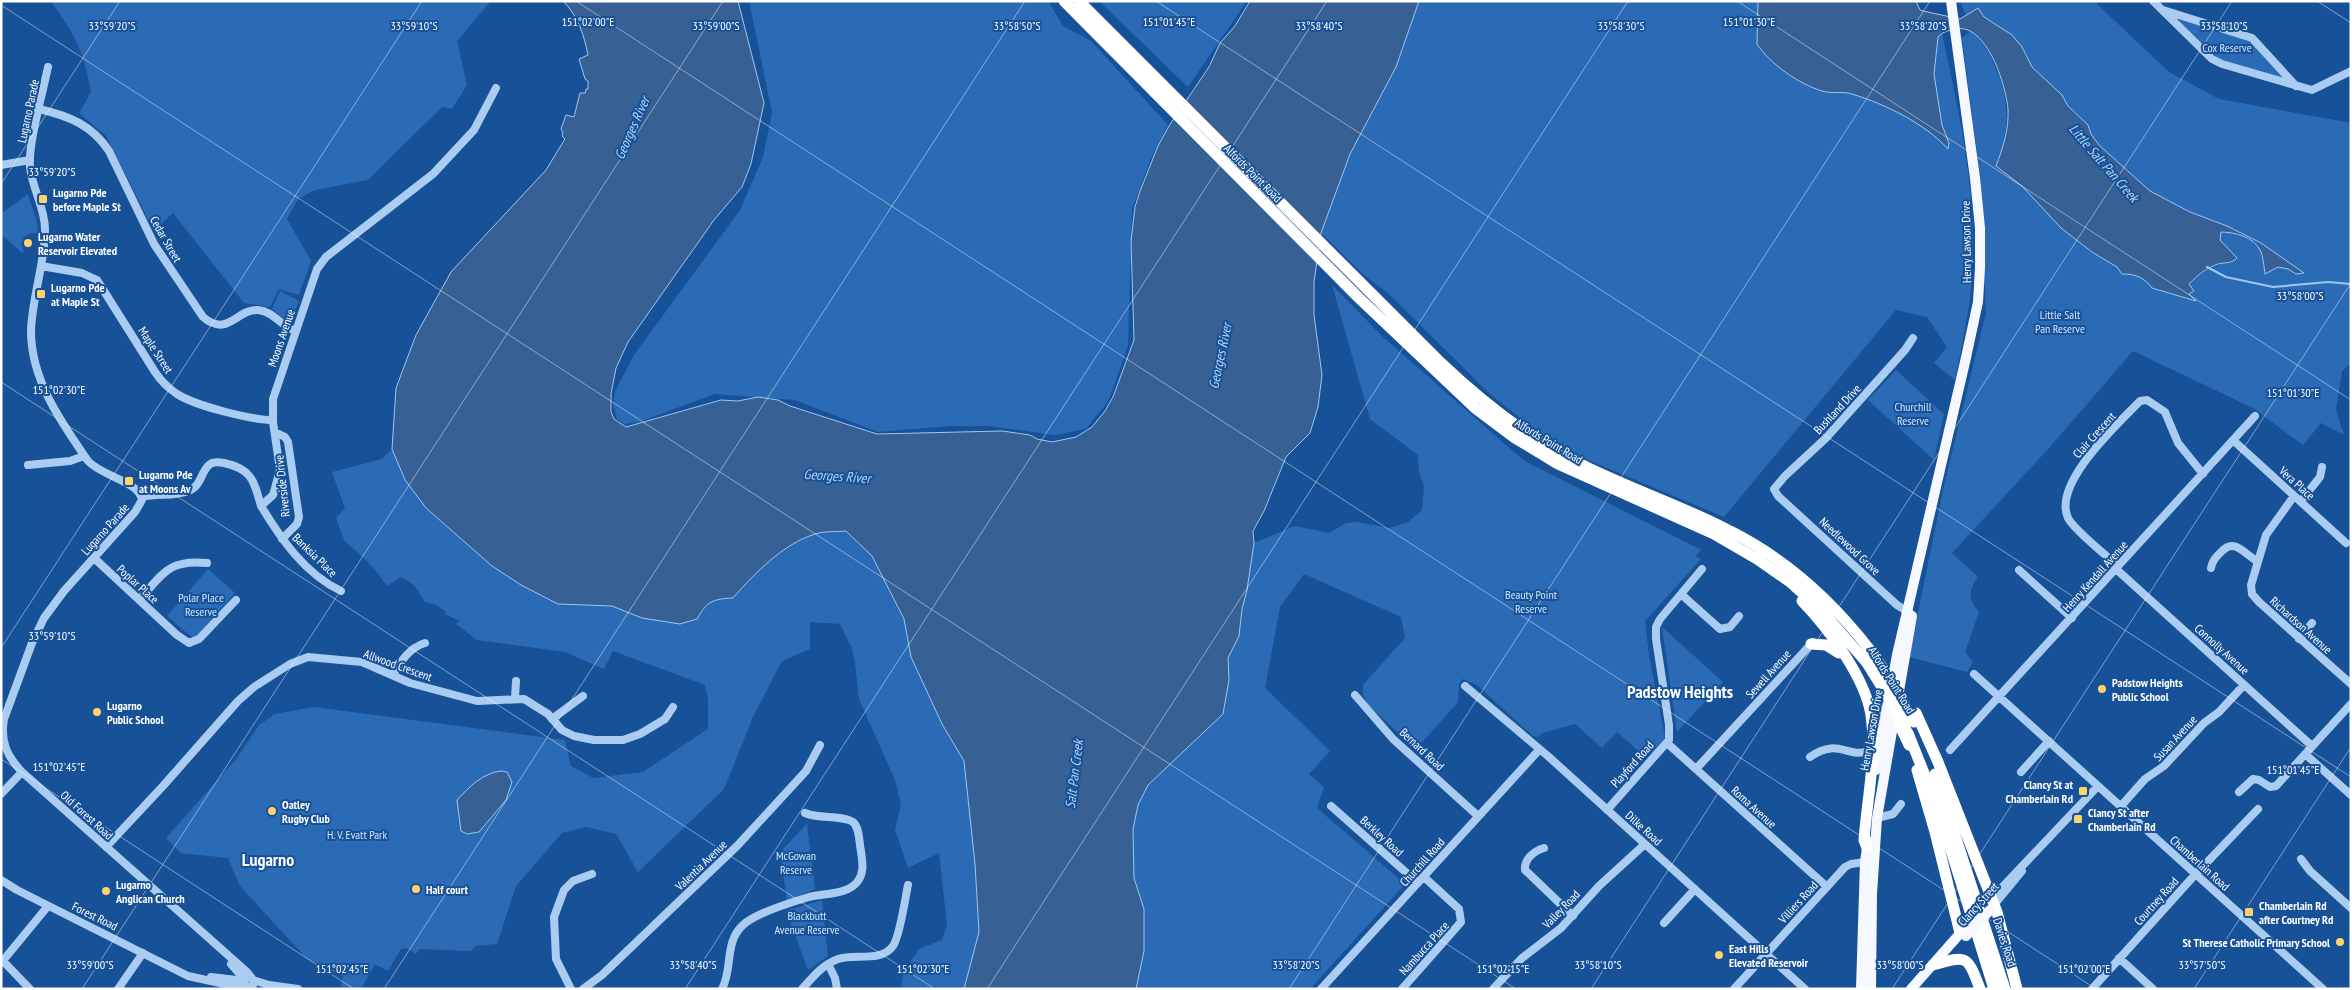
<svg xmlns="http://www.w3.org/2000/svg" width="2352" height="990" font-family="'PT Sans Narrow',sans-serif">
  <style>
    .green { fill: #2b6bb6 }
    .water { fill: #376194; stroke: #9ec7f4 }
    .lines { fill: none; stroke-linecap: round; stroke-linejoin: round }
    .stream { stroke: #9ec7f4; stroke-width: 2 }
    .minor { stroke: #abccf1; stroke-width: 8 }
    .major { stroke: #f5f9ff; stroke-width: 10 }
    .highway { stroke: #fff; stroke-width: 11 }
    .major-bridge { stroke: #f5f9ff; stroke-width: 10 }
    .highway-bridge { stroke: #fff; stroke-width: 11 }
    .ticks { fill: none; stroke: #fff; stroke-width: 1; stroke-opacity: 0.45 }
    .poi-dot { fill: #ffd26b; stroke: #175198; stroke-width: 2 }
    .labels { text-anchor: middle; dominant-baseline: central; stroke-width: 4; stroke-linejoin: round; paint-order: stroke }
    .park-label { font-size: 12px; fill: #d2e6fc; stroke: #175198 }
    .street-label { font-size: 12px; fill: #fff; stroke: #175198 }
    .poi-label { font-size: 12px; font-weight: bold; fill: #fff; stroke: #175198; text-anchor: start }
    .water-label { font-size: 14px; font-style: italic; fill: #b7d6f8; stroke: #175198 }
    .district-label { font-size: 18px; font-weight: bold; fill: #fff; stroke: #175198 }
    .ticks-label { font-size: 12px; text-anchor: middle; fill: #fff; stroke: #175198; stroke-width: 4; stroke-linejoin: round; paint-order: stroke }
  </style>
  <rect width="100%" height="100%" fill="#175198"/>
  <path class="green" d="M51 1H491L457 41 467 85 452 109 442 107 368 180 315 190 298 199 287 219 311 261 299 295 279 289 270 307 244 303 173 213 154 231 106 136 79 113 91 92C83 49 76 37 51 1Z
    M749 1H1048L1063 26 1091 41 1168 125 1150 161 1132 209 1128 346 1109 400 1086 429 1055 435 989 426H951L878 432 795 400 715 394 639 422 624 424 617 419 613 404 615 391 634 355 740 210 763 157 772 112Z
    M1099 1H1247L1188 87Z
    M1419 1H1800L1924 49 1942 33C1958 107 1975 183 1973 260 1972 301 1963 340 1955 380L1934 363 1947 347 1927 317 1896 310 1724 517 1581 457 1553 442 1520 418 1490 394 1388 293 1365 276 1321 233 1350 154 1396 67Z
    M1960 1H2098L2097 4 2169 72 2219 99 2351 123V363L2342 371 2336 410 2344 435 2321 423 2303 445 2253 408 2133 351 2049 448 1952 553 1978 577C1968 591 1968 599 1979 612L1965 652 1973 662 1967 672 1909 657 1944 485 1986 313 1979 167 1962 38 1971 31C1985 41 1990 54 1996 69 2011 101 2009 134 1996 166L2023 187 2061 228 2092 252 2117 267 2122 274C2135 274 2144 277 2152 288L2195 300 2189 294 2194 291 2188 284C2202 272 2214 264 2232 262L2220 240V232C2233 232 2253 237 2260 249 2263 255 2264 267 2265 274L2278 267 2288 269 2296 274 2261 243 2227 226 2190 212 2150 191 2099 145 2091 134 2088 125 2068 106 2062 95 2032 67 2022 47 2008 33 1984 17 1978 8 1966 15Z
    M2179 18 2250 39 2287 79 2220 60 2179 22Z
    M28 194 38 226 37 233H31L24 237 21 245 24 251 22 253 1 234V214Z
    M1332 285 1384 338 1523 460 1701 550 1696 556 1701 559 1645 621 1649 655 1665 737 1651 754 1648 751 1644 756 1617 732 1602 748 1575 724 1542 733 1538 737 1533 736 1477 685 1463 679 1459 684 1458 702 1416 749 1367 704 1363 694V685L1405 638 1401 617 1304 574 1280 607 1265 688 1330 751 1309 774 1324 787 1317 808 1405 884 1310 989H1136L1144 951V909L1134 878 1133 829 1138 805 1148 785 1223 713 1229 680 1228 658 1239 636 1242 609 1254 543 1295 526 1329 533 1346 523 1357 522 1389 528 1408 522 1422 510 1424 486 1419 472 1418 455 1370 419Z
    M280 291 299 301 290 323 272 309Z
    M1896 370 1944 414 1934 460 1868 400Z
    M392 449 405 480 426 508 492 566 521 585 558 604 612 606 642 618 697 619C707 601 713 599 733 598 755 573 783 544 815 534 824 531 836 532 846 531L872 556 904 619 911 657 942 724 964 761 975 864 979 932 964 989H901L903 973 919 949 942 940 947 924 939 853 908 868 895 830 901 804 895 780 859 699 855 663 852 649 840 624 810 622V649L782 661 753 717 724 789 638 872 616 834 586 827 562 833 516 886 497 944 475 946 472 951 419 949 416 954 406 948 401 949 388 971 375 964 361 989 341 987 343 976 307 959 240 886 228 858 181 853 166 838 237 758 259 725 275 714 314 707 565 740 571 766 593 778 643 772 708 729V699L705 685 613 651 604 669 565 652 477 640 456 624 459 621 445 614 446 612 436 605 425 602 414 585 401 577 387 586 373 567 344 540 336 518 345 508 332 472 382 459Z
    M208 569 235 593 194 639 167 616Z
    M1662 627 1723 682 1677 732Z
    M807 824 815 889 787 901 780 852Z
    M822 900 828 956 808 970 786 911Z"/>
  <path class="water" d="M563 1H738L764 103 751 164 742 187 714 220 628 342 616 368 611 394V412L614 419 626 427 721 400 738 401 758 397 778 400 790 406 877 434 1002 431 1030 435 1037 439 1052 442 1076 437 1092 427 1105 411 1113 397 1134 340 1131 241 1135 207 1140 191 1158 146 1169 126 1209 67 1220 43 1235 26 1250 1H1419L1396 67 1350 154 1321 233 1314 282V315L1322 375 1318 407 1310 433 1286 457 1264 511 1253 531 1254 543 1247 590 1242 609 1239 636 1228 658 1229 680 1223 714 1148 785 1138 805 1133 829 1134 878 1144 909V951L1136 989H964L979 932 975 864 964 761 942 724 911 657 904 619 872 556 846 531C836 532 824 531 815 534 783 544 755 573 733 598 713 599 707 601 697 619L680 624 642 618 612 606 558 604 521 585 492 566 426 508 405 480 392 449 396 388 416 335 451 272 546 170 565 139 562 136 563 133 561 129 566 115 574 117 580 93H585L586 89H588V81L585 79 579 59 588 55C584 35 578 16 563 1Z
    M1758 1H1916L1920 10 1923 11 1960 19 1978 8 1984 17 2012 35 2022 47 2032 67 2062 95 2068 106 2088 125 2091 134 2099 145 2150 191 2190 212 2227 226 2261 243 2304 273 2296 274 2288 269 2278 267 2265 274C2264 267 2263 255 2260 250 2254 237 2234 232 2221 232L2220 240 2237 258C2231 264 2226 262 2218 264 2206 268 2198 275 2189 284L2194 291 2189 294 2196 301 2152 288C2144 277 2135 274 2122 274L2117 267 2092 252 2061 228 2023 187 1996 166C2003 148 2009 129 2008 109 2006 86 1987 23 1956 29 1948 31 1944 31 1938 37L1934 74 1942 125 1949 143 1948 149C1924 123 1887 105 1852 94 1843 91 1832 94 1822 91 1799 84 1770 64 1757 44Z
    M501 771 507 772 512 782 506 800 479 832 467 834 461 831 457 800C469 787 483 773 501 771Z"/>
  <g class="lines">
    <path class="stream" d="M2207 267 2226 277 2273 287 2328 282 2351 284"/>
    <path class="minor" d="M2153 1 2212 59 2222 64 2312 90 2351 71
      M2163 10 2252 38 2296 86
      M48 67C43 92 28 143 30 167 32 188 45 208 45 229 45 264 32 297 31 331 31 380 61 422 88 461 101 476 139 481 142 500L135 512 64 591 44 618 32 643 4 719C0 742 7 756 22 772L247 972 254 981 253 985
      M39 109C69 116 92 125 109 151L154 244 203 317C228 338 236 309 258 310 273 311 281 326 295 331
      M1 165 30 160
      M41 266 82 273 97 280 155 372C161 381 168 388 177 394 196 406 251 420 273 420
      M275 432 285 437 288 442 299 517 297 524 282 539
      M2234 441 2346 543
      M28 465 70 461 84 456
      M2294 496 2266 535 2251 585 2252 594 2259 602 2351 684
      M142 497C157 493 174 497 188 491 202 486 200 473 209 465 213 461 219 462 224 463 252 469 254 481 261 506L273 495 280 470 273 422V399L317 269 326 257 433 174 474 130 496 88
      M2301 501 2320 477 2322 467
      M261 506C281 539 305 574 341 591
      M94 558 177 635 189 643 199 639 236 600
      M2118 566C2107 556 2074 530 2068 518 2052 483 2118 424 2140 401L2147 400 2165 412 2178 443 2203 474
      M2211 568C2212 561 2216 557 2221 552 2235 537 2244 554 2257 561
      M2116 569 2312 746
      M2019 570 2072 618
      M1682 595 1720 629 1730 627 1739 616
      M139 600C163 574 168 559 207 563
      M1910 613 1897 605 1778 496 1774 489 1785 476 1826 438 1905 350 1913 338
      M2299 639 2312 623
      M1974 674 2323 989
      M393 675C401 661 409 648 425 643
      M1465 686 1549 757 1805 989
      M1355 695 1393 739 1478 816
      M515 698 516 681
      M552 719 583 696
      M1667 743 1827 887
      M1950 750 2255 416
      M2305 754 2351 795
      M1810 757C1838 737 1848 759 1868 751L1875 739 1884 707
      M1696 769 1813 642
      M2021 772 2049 741
      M2239 792 2253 779 2259 780 2270 787 2276 786 2351 704
      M1 794 22 772
      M1331 806 1418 883
      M2121 806 2145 779 2164 766 2204 723 2219 712 2244 685
      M1607 810 1669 740V725L1656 639V627L1660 619 1702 569
      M1877 818 1893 814 1901 804
      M106 847 163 786 238 701 254 687 290 664 308 657 362 662 410 683 477 701 524 699 548 714 562 730 574 736 594 740H623L640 734 665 719 673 707
      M1544 848C1534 851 1524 859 1525 870L1573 916
      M2301 859 2310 871 2351 908
      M1 880 17 890 188 976 229 985 249 987 253 985
      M1991 899 2098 786
      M1994 905 2022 871
      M1664 923 1695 889
      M2119 958 2153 989
      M3 961 30 989
      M1 963 48 906
      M231 964 245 980
      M828 964 835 978 837 989
      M211 977 245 981
      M253 980 269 985 298 989
      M118 989 143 953
      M571 989 556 959 554 917 564 890 573 881 592 874
      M583 989 602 975 738 845 806 771 820 745
      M722 989C733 969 724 942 743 925 756 913 792 902 809 897 825 893 848 895 858 881 865 871 862 861 861 851 859 843 860 828 853 822 843 815 818 819 805 813
      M802 989C813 977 822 965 838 959 854 953 881 963 893 946 900 936 905 899 908 885
      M1321 989 1539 750
      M1402 989 1461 922 1459 909 1424 877
      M1493 989 1522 958 1561 928 1599 886 1645 844
      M1734 989 1845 867 1851 864 1865 862
      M2092 989 2192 878 2258 809"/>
    <path class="major" d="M1876 770 1897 655 1965 362 1978 302 1980 268V228L1975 178 1951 1
      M1861 989 1865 862 1868 841
      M1871 989 1872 894 1877 818 1912 616
      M1911 989 1964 929"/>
    <path class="highway" d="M1064 1 1359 298 1475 408 1515 438 1558 464 1714 534 1757 559 1790 582 1822 611 1867 663
      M1079 1 1439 361C1478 398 1518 431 1565 456 1618 485 1677 503 1730 531 1786 559 1832 601 1870 650
      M1802 601C1828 628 1865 677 1871 715 1877 756 1867 799 1864 840L1867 848
      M1811 644 1826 645 1839 653
      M1916 713 1938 762 1997 912 2017 989
      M1908 733 1938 808 1994 989
      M1917 770 1935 832 1960 933
      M1935 774 2005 989
      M1933 965C1968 955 1967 955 1980 989"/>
    <path class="major-bridge" d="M1966 936 1990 910"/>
    <path class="highway-bridge" d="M1870 650 1893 683 1914 722
      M1867 663 1900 716 1906 730
      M1899 724 1909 745"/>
  </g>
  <path class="ticks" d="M576 1 2096 989M1156 1 2351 777M1737 1 2351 400M2317 1 2351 23M1 5 1516 989M1 184 120 1M1 382 935 989M1 648 422 1M1 759 354 989M82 989 723 1M384 989 1025 1M685 989 1327 1M987 989 1628 1M1289 989 1930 1M1591 989 2232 1M1892 989 2351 283M2194 989 2351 747"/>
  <g class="poi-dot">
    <rect x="38" y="194" width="10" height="10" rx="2.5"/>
    <circle cx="28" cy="243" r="5"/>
    <rect x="36" y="289" width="10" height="10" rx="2.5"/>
    <rect x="124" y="476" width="10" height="10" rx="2.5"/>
    <circle cx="2102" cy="689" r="5"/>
    <circle cx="97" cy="712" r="5"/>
    <rect x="2078" y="786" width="10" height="10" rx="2.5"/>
    <circle cx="272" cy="811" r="5"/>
    <rect x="2073" y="814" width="10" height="10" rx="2.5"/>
    <circle cx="416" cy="889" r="5"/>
    <circle cx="106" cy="891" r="5"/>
    <rect x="2244" y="907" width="10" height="10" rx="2.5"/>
    <circle cx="2340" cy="942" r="5"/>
    <circle cx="1719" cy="955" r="5"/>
  </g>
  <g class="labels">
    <g class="park-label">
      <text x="2227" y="47">Cox Reserve</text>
      <text x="2060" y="314">Little Salt<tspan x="2060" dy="14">Pan Reserve</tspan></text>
      <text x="1913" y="406">Churchill<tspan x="1913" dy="14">Reserve</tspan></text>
      <text x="1531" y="594">Beauty Point<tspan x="1531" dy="14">Reserve</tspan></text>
      <text x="201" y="597">Polar Place<tspan x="201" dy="14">Reserve</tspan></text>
      <text x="357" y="834">H. V. Evatt Park</text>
      <text x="796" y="855">McGowan<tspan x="796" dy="14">Reserve</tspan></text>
      <text x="807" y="915">Blackbutt<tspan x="807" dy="14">Avenue Reserve</tspan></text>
    </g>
    <g class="street-label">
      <text transform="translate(28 111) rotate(-78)">Lugarno Parade</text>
      <text transform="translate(1253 173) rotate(45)">Alfords Point Road</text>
      <text transform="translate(166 239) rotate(60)">Cedar Street</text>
      <text transform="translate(1966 242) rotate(-91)">Henry Lawson Drive</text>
      <text transform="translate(281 338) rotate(-71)">Moons Avenue</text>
      <text transform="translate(156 350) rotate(57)">Maple Street</text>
      <text transform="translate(1837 409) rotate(-47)">Bushland Drive</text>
      <text transform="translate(2094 435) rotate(-48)">Clair Crescent</text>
      <text transform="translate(1549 441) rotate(31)">Alfords Point Road</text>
      <text transform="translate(2297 483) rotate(42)">Vera Place</text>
      <text transform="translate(282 486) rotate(-96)">Riverside Drive</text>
      <text transform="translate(105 529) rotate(-48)">Lugarno Parade</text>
      <text transform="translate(1850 546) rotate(43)">Needlewood Grove</text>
      <text transform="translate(315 555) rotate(44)">Banksia Place</text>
      <text transform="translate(2095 576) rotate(-48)">Henry Kendall Avenue</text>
      <text transform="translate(138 584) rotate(42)">Poplar Place</text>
      <text transform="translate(2301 625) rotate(42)">Richardson Avenue</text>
      <text transform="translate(2222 649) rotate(42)">Connolly Avenue</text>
      <text transform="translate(398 665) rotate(20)">Allwood Crescent</text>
      <text transform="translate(1768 674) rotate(-48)">Sewell Avenue</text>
      <text transform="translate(1892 680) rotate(58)">Alfords Point Road</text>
      <text transform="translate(1871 730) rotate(-80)">Henry Lawson Drive</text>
      <text transform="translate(2175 738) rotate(-47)">Susan Avenue</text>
      <text transform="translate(1422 749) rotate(43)">Bernard Road</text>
      <text transform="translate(1632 764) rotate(-48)">Playford Road</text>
      <text transform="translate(1754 807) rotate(42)">Roma Avenue</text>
      <text transform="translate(87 815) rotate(42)">Old Forest Road</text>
      <text transform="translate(1644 828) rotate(42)">Dilke Road</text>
      <text transform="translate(1382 836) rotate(42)">Berkley Road</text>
      <text transform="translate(1422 862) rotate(-48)">Churchill Road</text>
      <text transform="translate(2200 863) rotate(42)">Chamberlain Road</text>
      <text transform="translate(701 865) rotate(-44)">Valentia Avenue</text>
      <text transform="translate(2156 901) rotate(-48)">Courtney Road</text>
      <text transform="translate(1798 902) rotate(-48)">Villiers Road</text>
      <text transform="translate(1978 904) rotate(-48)">Clancy Street</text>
      <text transform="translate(1561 909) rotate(-46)">Valley Road</text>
      <text transform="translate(95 916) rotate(26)">Forest Road</text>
      <text transform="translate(2005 942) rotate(72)">Davies Road</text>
      <text transform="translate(1424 948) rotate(-48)">Nambucca Place</text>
    </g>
    <g class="poi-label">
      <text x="53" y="192">Lugarno Pde<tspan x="53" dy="14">before Maple St</tspan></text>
      <text x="38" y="236">Lugarno Water<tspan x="38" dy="14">Reservoir Elevated</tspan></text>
      <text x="51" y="287">Lugarno Pde<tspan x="51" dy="14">at Maple St</tspan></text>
      <text x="139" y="474">Lugarno Pde<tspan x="139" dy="14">at Moons Av</tspan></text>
      <text x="2112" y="682">Padstow Heights<tspan x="2112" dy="14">Public School</tspan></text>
      <text x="107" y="705">Lugarno<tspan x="107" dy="14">Public School</tspan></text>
      <text x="2073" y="784" text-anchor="end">Clancy St at<tspan x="2073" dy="14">Chamberlain Rd</tspan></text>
      <text x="282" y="804">Oatley<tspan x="282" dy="14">Rugby Club</tspan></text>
      <text x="2088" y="812">Clancy St after<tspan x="2088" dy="14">Chamberlain Rd</tspan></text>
      <text x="116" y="884">Lugarno<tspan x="116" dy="14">Anglican Church</tspan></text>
      <text x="426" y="889">Half court</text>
      <text x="2259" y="905">Chamberlain Rd<tspan x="2259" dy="14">after Courtney Rd</tspan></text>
      <text x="2330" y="942" text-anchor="end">St Therese Catholic Primary School</text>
      <text x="1729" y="948">East Hills<tspan x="1729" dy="14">Elevated Reservoir</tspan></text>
    </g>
    <g class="water-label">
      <text transform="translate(632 128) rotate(-66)">Georges River</text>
      <text transform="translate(2104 163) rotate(49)">Little Salt Pan Creek</text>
      <text transform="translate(1220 356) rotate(-78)">Georges River</text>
      <text transform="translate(837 476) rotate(4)">Georges River</text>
      <text transform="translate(1074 774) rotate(-83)">Salt Pan Creek</text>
    </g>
    <g class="district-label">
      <text x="1680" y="691">Padstow Heights</text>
      <text x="268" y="859">Lugarno</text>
    </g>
  </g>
  <g class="ticks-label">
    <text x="588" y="26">151°02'00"E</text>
    <text x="1169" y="26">151°01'45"E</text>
    <text x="1749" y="26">151°01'30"E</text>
    <text x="112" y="30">33°59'20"S</text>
    <text x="716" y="30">33°59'00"S</text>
    <text x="1923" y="30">33°58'20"S</text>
    <text x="2224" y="30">33°58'10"S</text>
    <text x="414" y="30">33°59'10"S</text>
    <text x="1017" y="30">33°58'50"S</text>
    <text x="1319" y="30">33°58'40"S</text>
    <text x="1621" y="30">33°58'30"S</text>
    <text x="52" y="176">33°59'20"S</text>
    <text x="2300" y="300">33°58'00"S</text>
    <text x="59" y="394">151°02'30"E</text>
    <text x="2293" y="397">151°01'30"E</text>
    <text x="52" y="640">33°59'10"S</text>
    <text x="59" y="771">151°02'45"E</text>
    <text x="2293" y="774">151°01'45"E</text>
    <text x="90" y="969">33°59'00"S</text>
    <text x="693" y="969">33°58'40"S</text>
    <text x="1296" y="969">33°58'20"S</text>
    <text x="1598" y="969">33°58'10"S</text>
    <text x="1900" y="969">33°58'00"S</text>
    <text x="2202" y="969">33°57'50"S</text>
    <text x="342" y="973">151°02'45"E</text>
    <text x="923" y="973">151°02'30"E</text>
    <text x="1503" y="973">151°02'15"E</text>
    <text x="2084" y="973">151°02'00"E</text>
  </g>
  <rect width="2352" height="990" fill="none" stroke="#ffffff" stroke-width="5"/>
</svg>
